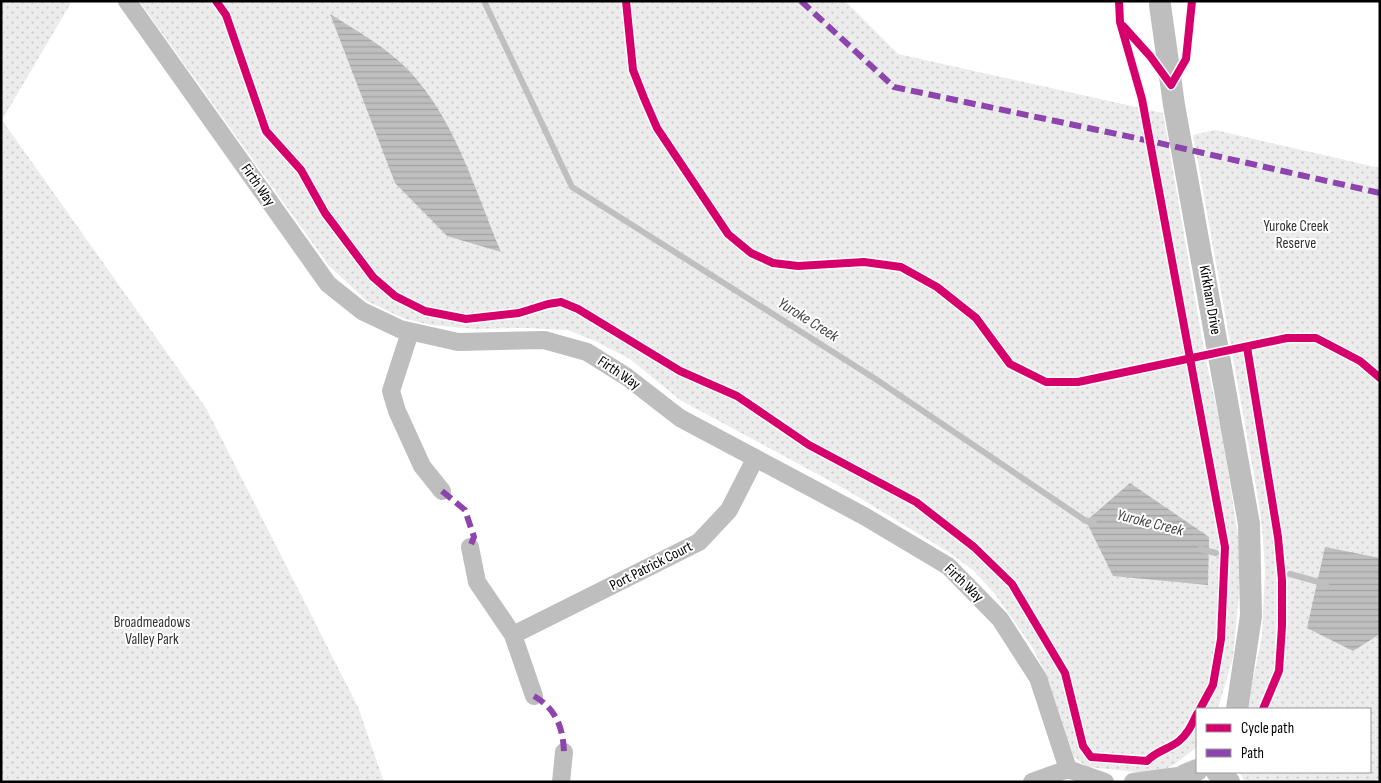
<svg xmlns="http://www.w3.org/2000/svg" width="1381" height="783" font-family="'Sofia Sans Condensed',sans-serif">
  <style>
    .grass { fill: url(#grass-dots) }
    .water { fill: url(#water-rules) }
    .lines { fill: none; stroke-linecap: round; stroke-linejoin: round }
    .stream { stroke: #bfbfbf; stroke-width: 6 }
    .minor { stroke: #bebebe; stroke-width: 18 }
    .tertiary { stroke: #bebebe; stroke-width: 22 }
    .quiet { stroke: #8e44ad; stroke-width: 6; stroke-dasharray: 12 6; stroke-linecap: butt }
    .cycleway-casing { stroke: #fff; stroke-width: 11 }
    .cycleway { stroke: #d6006c; stroke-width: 8 }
    .labels { text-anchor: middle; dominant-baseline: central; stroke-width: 4; stroke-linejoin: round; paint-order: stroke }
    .street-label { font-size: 15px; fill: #000; stroke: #fff }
    .park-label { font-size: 15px; fill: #333; stroke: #fff }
    .water-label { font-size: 16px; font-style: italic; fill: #444; stroke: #fff }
  </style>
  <defs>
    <pattern id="grass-dots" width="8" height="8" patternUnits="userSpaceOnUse" patternTransform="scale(1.25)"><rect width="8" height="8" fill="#ececec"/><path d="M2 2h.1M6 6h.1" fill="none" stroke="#c9c9c9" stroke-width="1.8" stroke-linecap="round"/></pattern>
    <pattern id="water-rules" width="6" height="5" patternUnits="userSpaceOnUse" patternTransform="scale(1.25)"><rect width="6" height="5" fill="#bfbfbf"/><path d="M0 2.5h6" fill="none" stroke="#a2a2a2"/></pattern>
  </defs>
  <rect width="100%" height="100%" fill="#fff"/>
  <path class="grass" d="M1 1H72L2 120 206 408 358 707 384 782H1Z
    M139 1H845L898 54 1163 113 1205 356 1222 433 1242 561 1233 657 1218 709H1197V747L1175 764 1156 774 1087 767 1074 757 1045 672 1031 645 994 593 974 571 950 553 845 489 680 400 630 359 595 341 568 330 525 328 477 329 431 325 405 319 367 301 329 266Z
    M1215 130 1380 168V778L1371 782H1245L1239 772H1370V709H1247L1262 636 1265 572 1263 538 1259 503 1193 135Z"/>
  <path class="water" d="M330 14C360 33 395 52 418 81 458 129 477 195 501 252L447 236 395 183Z
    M1130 483 1209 537 1208 585 1113 576 1086 521Z
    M1325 547 1380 558V634L1353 651 1307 628Z"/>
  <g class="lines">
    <path class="stream" d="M484 1 572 187 874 378 1086 521 1094 523
      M1200 549 1216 553
      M1290 574 1326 584"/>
    <path class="minor" d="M127 1 328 284 362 311 400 329 458 342 544 340 587 352 627 377 680 418 864 516 948 566 1000 619 1038 678 1068 769 1105 782
      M410 332 391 391 397 411 422 466 442 491
      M470 547 477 582 513 635 534 696
      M513 635 699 542 729 510 755 459
      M561 782 564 752
      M1032 782 1068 769
      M1133 782 1185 775"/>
    <path class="tertiary" d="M1160 5 1174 105 1249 524 1251 616 1237 709
      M1217 772 1229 782
      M1179 782 1185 775 1197 770"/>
    <path class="quiet" d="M801 1 894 87 1150 141 1380 193
      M442 491 465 510 474 537 470 547
      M534 696C556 709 563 727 564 752"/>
    <g class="cycleway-casing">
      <path id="cycleway" d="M216 1 226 15 266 131 301 170 325 213 373 277 395 296 425 311 466 319 519 313 548 304 561 302 578 309 680 371 737 396 809 445 916 502 974 547 1012 584 1065 673 1083 746 1091 757 1147 761C1156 751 1169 749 1179 741 1188 734 1192 724 1197 714
        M626 1 633 70 644 98 657 128 728 234 751 253 773 263 798 266 864 262 901 267 937 287 976 318 1010 364 1046 382H1078L1287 338H1316L1360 361 1380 378
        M1119 1 1120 22 1142 99 1225 547 1221 639 1213 685 1200 709
        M1123 26 1150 56 1171 85 1186 59 1192 1
        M1247 347 1278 537 1282 580V626L1279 671 1263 709"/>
    </g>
    <use href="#cycleway" class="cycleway"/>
  </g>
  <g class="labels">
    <g class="street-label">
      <text transform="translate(258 185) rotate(55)">Firth Way</text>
      <text transform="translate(1210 300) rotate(80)">Kirkham Drive</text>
      <text transform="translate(619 373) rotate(34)">Firth Way</text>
      <text transform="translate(651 566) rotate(-27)">Port Patrick Court</text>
      <text transform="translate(964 583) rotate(44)">Firth Way</text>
    </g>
    <g class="park-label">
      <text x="1296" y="226">Yuroke Creek<tspan x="1296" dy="17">Reserve</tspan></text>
      <text x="152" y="622">Broadmeadows<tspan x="152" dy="17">Valley Park</tspan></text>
    </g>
    <g class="water-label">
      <text transform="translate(808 320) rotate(32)">Yuroke Creek</text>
      <text transform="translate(1150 523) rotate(14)">Yuroke Creek</text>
    </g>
  </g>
  <rect width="1381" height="783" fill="none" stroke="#000000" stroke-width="5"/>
  <rect x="1196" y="708" width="175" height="65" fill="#ffffff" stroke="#999999"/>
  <rect x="1206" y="724" width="25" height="8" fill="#d6006c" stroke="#999999"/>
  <text x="1241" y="733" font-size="15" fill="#000000">Cycle path</text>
  <rect x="1206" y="749" width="25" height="8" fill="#8e44ad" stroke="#999999"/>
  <text x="1241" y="758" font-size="15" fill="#000000">Path</text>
</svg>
